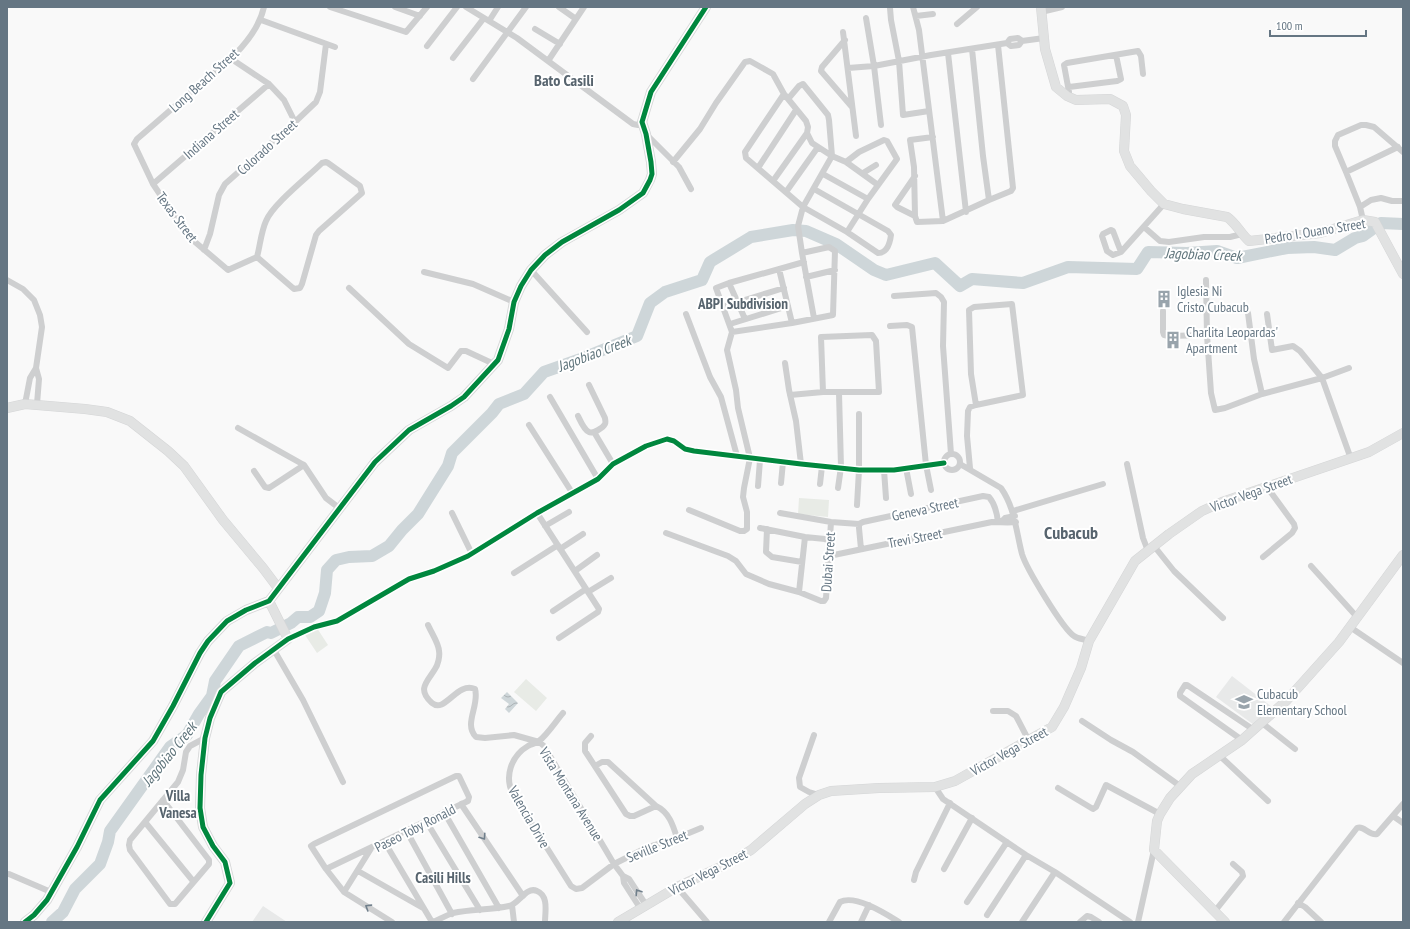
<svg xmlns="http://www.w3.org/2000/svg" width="1410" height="929" font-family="'PT Sans Narrow',sans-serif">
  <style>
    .built { fill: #e8e9e9 }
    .grass { fill: #e8ebe6 }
    .water { fill: url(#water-waves) }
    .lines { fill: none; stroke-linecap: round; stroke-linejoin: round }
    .river { stroke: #ced6d9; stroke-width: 12 }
    .secondary-casing { stroke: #d5d6d7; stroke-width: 10 }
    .street { stroke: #cecfd0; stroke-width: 6 }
    .secondary { stroke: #e1e2e2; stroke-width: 9 }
    .cycleway-casing { stroke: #fff; stroke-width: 8 }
    .cycleway { stroke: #00873e; stroke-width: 5 }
    .oneway { stroke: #707f8b }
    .labels { text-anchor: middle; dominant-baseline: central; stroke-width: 4; stroke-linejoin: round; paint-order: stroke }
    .street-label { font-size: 14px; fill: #657683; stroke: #fff }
    .poi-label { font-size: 14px; fill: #657683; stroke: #fff; text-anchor: start }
    .water-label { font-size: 15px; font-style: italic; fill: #60757c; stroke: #fff }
    .neighbourhood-label { font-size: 15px; font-weight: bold; fill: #57646e; stroke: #fff }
    .quarter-label { font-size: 16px; font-weight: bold; fill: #57646e; stroke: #fff }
    .district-label { font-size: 18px; font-weight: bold; fill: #57646e; stroke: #fff }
  </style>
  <defs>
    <pattern id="water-waves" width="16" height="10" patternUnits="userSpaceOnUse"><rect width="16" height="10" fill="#ced6d9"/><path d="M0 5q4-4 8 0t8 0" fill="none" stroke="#abb2b5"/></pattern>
  </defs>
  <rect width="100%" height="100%" fill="#f9f9f9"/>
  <path class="built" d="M1232 676 1272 707 1254 725 1216 697Z
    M263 906 287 922H252Z"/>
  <path class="grass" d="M799 498 829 500 828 517 798 514Z
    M315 625 328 645 317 653 303 632Z
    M526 679 547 698 536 711 514 692Z"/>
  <path class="water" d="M507 692 518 703 509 713 505 709 509 704 501 698Z"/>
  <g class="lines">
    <path class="river" d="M52 922 63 912 75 889 100 864 108 842 110 831 170 747 187 735 199 714 212 696 215 681 239 646 267 632 271 633 291 623 298 617H310L319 611 325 593 327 570 336 560 349 557 372 556 389 546 402 530 418 514 448 466 452 453 492 413 499 404 524 394 544 372 578 360 637 336 650 303 665 292 702 280 710 262 751 237 793 230 806 231 836 244 874 270 886 275 935 263 960 286 972 279 1023 283 1068 267 1137 269 1148 252 1187 253 1217 251 1237 258 1287 248 1314 247 1335 250 1355 238 1363 236 1381 223 1403 224"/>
    <g class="secondary-casing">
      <path id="secondary" d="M1041 7 1045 49 1056 87 1067 96 1076 100 1110 99 1123 106 1126 115 1124 151 1130 166 1151 191 1164 204 1183 209 1227 217C1236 223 1241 234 1249 241L1320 233 1363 220 1375 222 1403 274
        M7 408 25 404 85 409 107 412 130 421 168 451 184 466 223 520 263 568 278 588
        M25 922 34 915 47 900 77 847 100 800 153 741 173 706 200 653 208 641 227 621 246 610 269 601 375 462 409 430 451 406 464 397 498 360 509 329 514 302 521 286 531 270 545 255 562 242 619 210 643 193 650 180 652 174 651 162 646 134 642 122 651 92 706 7
        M206 922 230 883 225 862 213 846 203 827 200 808 201 775 205 738 210 718 221 692 255 663 288 639 269 601
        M618 922 677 887 731 862 751 850 805 804 819 795 831 791 879 788 935 787 955 781 1052 727 1064 707 1081 668 1089 641 1135 561 1169 534 1202 511 1222 502 1369 452 1403 433
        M1225 922 1154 850 1157 821 1160 814 1170 798 1192 774 1242 740 1287 700 1339 642 1403 555"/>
    </g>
    <path class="street" d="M330 7 406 32 427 7
      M395 7 420 16
      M466 7 517 38 633 124 638 125 642 122
      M559 7 576 19
      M913 7 919 30 943 221
      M890 8 891 20 899 61 903 115 929 111
      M1041 12 1062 7
      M916 16 933 14
      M866 18 874 66 881 125
      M261 20 335 47
      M489 21 498 7
      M957 24 977 7
      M535 29 560 44
      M843 32 856 136
      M845 40 822 67 821 71 852 107
      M1007 43 1011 46 1019 45 1022 41
      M427 46 457 7
      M972 49 983 156 989 200
      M948 53 966 212
      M230 58 269 84 284 100 295 122
      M453 58 484 18
      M548 61 584 7
      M848 68 874 66 931 55 1007 43 1010 39 1018 38 1022 41 1044 38
      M473 79 526 7
      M1069 87 1117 81 1121 79 1116 55
      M784 94 745 152 746 158 803 207 847 232 878 253C887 253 890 243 891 235L888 231 814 189
      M1067 96 1069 92 1064 65 1067 63 1138 51 1141 56 1143 74
      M788 99 799 86 803 84 828 115 829 120 832 156 803 207 798 226 802 253 814 318
      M646 134 679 167 691 189
      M933 137 910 140 914 167 915 216 917 222 943 221 989 200 1011 191 1013 188 998 45
      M326 162 328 163 360 186 362 193 319 231 316 235 302 284 300 288 294 289 257 257C260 246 261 232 266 221 273 204 308 177 322 163Z
      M673 162 700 129 716 103 745 62 750 61 773 74 784 94 806 121 808 127 807 133 812 143 832 156 846 162 878 185
      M846 162 859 152 884 140 887 141 897 159 868 199 847 232
      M758 168 796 110
      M1346 172 1398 147
      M863 173 876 165
      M823 174 868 199
      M915 176 895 205 897 207 915 216
      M773 181 807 133
      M153 184 269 84
      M786 192 818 147
      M1360 207 1371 200 1381 198 1392 201H1403
      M1363 220 1360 207 1346 172 1335 146V141L1338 135 1361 125H1366L1374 127 1403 152
      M1144 227 1160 241 1169 242 1204 237H1230L1242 234
      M204 250 210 234 219 195 225 184 295 122 316 102 320 92 326 44
      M1121 252 1113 231 1111 230 1103 234 1102 236 1107 251 1113 255 1121 252 1164 204
      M257 257 228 270 188 236 153 184 134 144 137 139C157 122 176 105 196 88 222 66 256 42 264 7
      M779 269 792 323
      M531 270 587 332
      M424 272 473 284 514 302
      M806 277 835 270
      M7 280 23 289 34 300 40 315 42 327 36 368 39 379 37 404
      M1206 280 1207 335 1211 393 1215 410 1225 408 1262 394 1322 378 1349 368
      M729 283 745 319
      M349 288 409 344 448 368 461 351H466L494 364
      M894 296 936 293 941 297 944 302 943 346 951 454
      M722 307 784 288
      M1163 311V332L1164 335 1169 336 1207 335
      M1248 313 1254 359 1262 394
      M686 314 710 377 721 397 737 456
      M1267 314 1272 350 1293 346 1300 351 1322 378 1351 459
      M730 324 788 306
      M890 326 907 325 912 327 926 465 931 490
      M732 332 792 323 833 315 835 251 829 247 802 253
      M785 363 789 390 796 421 801 464
      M790 395 823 392H879L876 341 872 335 821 337 823 392
      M550 397 598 479
      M25 404 30 378 36 368
      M578 416C580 420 584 430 589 432 593 434 603 428 605 424 606 422 605 419 605 418L589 385
      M529 425 573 494
      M238 428 304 465 326 498 339 508
      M594 432 613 464
      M944 462a8 8 0 1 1 16 0a8 8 0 1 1-16 0Z
      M960 464 1001 488C1015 508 1016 531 1022 554 1026 568 1063 629 1074 636 1078 639 1084 639 1089 641
      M1127 464 1143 538 1148 551
      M906 468 911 494
      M970 468 967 436 968 411 970 407 976 405 1023 395 1012 304 974 307 969 310 971 374 976 405
      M884 470 886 498
      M254 471 265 487 269 488 304 465
      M781 483 783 462
      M820 484 822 466
      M758 486 760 460
      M838 488 841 467 839 393
      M857 505 859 470V414
      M689 510 740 531H744L747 529V512L743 497 744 488 750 458 738 408 736 390 727 350 732 332 716 288 729 283 804 262
      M1013 511 1103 484
      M452 513 472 554
      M537 513 599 609 598 612 559 638
      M780 513 831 522 859 524
      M1001 522 1005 518 1015 516
      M545 526 569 512
      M760 528 805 537 825 539 829 541
      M767 529 766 552 772 557 802 562
      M666 533 728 556 736 561 746 574 769 584 799 592 821 601H824L826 598 831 522
      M1154 546 1174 571 1223 618
      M560 549 583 534
      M861 549 859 528V524L863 522 983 496 989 497C995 504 997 513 998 522
      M829 556 992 522C1001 522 1008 523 1016 522
      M1263 557 1292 533 1295 528 1294 524 1267 487
      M1311 566 1357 617
      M575 571 597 555
      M514 573 558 545
      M588 592 611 578
      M799 592 805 537
      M553 611 586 589
      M428 625C431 632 439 644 439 651 440 656 438 665 435 669 428 681 416 689 432 703 445 714 457 681 475 689 480 705 463 724 476 737L485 738 514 735 539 742 544 746 614 864 623 876 629 879 646 905
      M1350 627 1403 663
      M288 639 314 627 337 621 409 579 434 571 468 556 537 513 598 479 613 464 646 446 667 439 674 441 685 449 694 451 801 464 859 470H894L944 463
      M274 650 303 700 343 782
      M993 711H1008L1016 716 1029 741
      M563 713C556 721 547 735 539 741 536 744 531 744 528 746 511 756 504 777 513 794L571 886 576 889 582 888 614 864 648 847 677 838 701 828
      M1082 721 1111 740 1133 752 1180 786
      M1262 723 1295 749
      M814 735 799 778 800 787 809 792 819 795
      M591 736 585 743V751L626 814 630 816H634L656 806
      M1242 740 1180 696V693L1185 685H1187L1254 730
      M1219 755 1268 801
      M595 766 602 762H608L656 806C669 812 673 825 677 838
      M935 787 943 799 1026 855 1055 872 1130 922
      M1058 788 1093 809 1096 807 1106 785 1160 814
      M163 800 209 860V864L175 904H170L130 850 129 845 130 840 178 782 183 770 186 752 190 746 205 738
      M461 804 523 896
      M444 812 499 908
      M1393 816 1403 823
      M426 821 480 910
      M145 822 193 881
      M406 830 452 914
      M384 841 432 922
      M326 869 468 801 469 797 459 776H456L314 844 311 846 326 869 344 892 392 922
      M944 869 972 818
      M358 871 423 908
      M9 874 51 892
      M623 876 624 883 640 908
      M914 880 916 872 950 803
      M677 887 707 922
      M344 892 372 847
      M967 902 1007 842
      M1298 903 1305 907 1321 922
      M512 905 514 922
      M1215 911 1243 876 1242 872 1233 864
      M987 915 1026 855
      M433 922C440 919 447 915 453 913 472 909 491 910 509 906 519 904 526 886 537 891 549 896 545 912 545 922
      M829 922 840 902C855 894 886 914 899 922
      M861 922 869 905
      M1022 922 1055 872
      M1080 922 1087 916 1091 917 1099 922
      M1138 922 1154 850
      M1284 922 1357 828C1364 825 1369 836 1377 834L1403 804"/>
    <use href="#secondary" class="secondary"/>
    <g class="cycleway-casing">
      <path id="cycleway" d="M25 922 34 915 47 900 77 847 100 800 153 741 173 706 200 653 208 641 227 621 246 610 269 601 375 462 409 430 451 406 464 397 498 360 509 329 514 302 521 286 531 270 545 255 562 242 619 210 643 193 650 180 652 174 651 162 646 134 642 122 651 92 706 7
        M206 922 230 883 225 862 213 846 203 827 200 808 201 775 205 738 210 718 221 692 255 663 288 639 314 627 337 621 409 579 434 571 468 556 537 513 598 479 613 464 646 446 667 439 674 441 685 449 694 451 801 464 859 470H894L944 463"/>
    </g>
    <use href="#cycleway" class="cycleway"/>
  </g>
  <defs><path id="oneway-chevron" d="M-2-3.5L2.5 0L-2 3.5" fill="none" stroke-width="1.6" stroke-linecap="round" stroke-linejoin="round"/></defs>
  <g class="oneway">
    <use href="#oneway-chevron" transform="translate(483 837) rotate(56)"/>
    <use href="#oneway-chevron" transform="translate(638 892) rotate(-123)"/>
    <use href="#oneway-chevron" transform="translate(368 907) rotate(-148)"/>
  </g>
  <defs>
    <g id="building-bare" transform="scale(1.38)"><path d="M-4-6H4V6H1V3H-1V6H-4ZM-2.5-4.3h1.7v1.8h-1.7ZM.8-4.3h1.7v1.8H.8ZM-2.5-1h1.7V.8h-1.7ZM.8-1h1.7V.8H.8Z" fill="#99a4ac" stroke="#fff" stroke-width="2.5" paint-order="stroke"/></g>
    <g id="school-bare" transform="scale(1.38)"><path d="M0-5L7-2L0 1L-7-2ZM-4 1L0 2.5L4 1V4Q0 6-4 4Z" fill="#99a4ac" stroke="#fff" stroke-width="2.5" paint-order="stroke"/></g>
  </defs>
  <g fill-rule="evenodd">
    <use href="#building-bare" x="1164" y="299"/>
    <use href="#building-bare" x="1173" y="340"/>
    <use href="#school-bare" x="1244" y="702"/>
  </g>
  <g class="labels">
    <g class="street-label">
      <text transform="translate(204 80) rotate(-42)">Long Beach Street</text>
      <text transform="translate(211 134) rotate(-41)">Indiana Street</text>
      <text transform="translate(267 147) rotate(-42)">Colorado Street</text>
      <text transform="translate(177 217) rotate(53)">Texas Street</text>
      <text transform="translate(1315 231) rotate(-9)">Pedro I. Ouano Street</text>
      <text transform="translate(1251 493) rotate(-20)">Victor Vega Street</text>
      <text transform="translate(925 509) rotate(-12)">Geneva Street</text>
      <text transform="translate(915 538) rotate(-11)">Trevi Street</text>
      <text transform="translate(828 562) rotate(-86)">Dubai Street</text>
      <text transform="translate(1009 751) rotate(-29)">Victor Vega Street</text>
      <text transform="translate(571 794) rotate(58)">Vista Montana Avenue</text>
      <text transform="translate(529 817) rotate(60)">Valencia Drive</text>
      <text transform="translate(415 828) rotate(-27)">Paseo Toby Ronald</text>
      <text transform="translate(657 846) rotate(-22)">Seville Street</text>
      <text transform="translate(708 872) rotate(-27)">Victor Vega Street</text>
    </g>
    <g class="poi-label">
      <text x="1177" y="291">Iglesia Ni<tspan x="1177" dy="16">Cristo Cubacub</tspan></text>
      <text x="1186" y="332">Charlita Leopardas'<tspan x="1186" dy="16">Apartment</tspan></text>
      <text x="1257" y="694">Cubacub<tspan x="1257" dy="16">Elementary School</tspan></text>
    </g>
    <g class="water-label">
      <text transform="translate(1203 254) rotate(2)">Jagobiao Creek</text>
      <text transform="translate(594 353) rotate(-21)">Jagobiao Creek</text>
      <text transform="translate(169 754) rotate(-51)">Jagobiao Creek</text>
    </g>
    <g class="neighbourhood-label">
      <text x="743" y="303">ABPI Subdivision</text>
      <text x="178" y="795">Villa<tspan x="178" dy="17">Vanesa</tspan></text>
      <text x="443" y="877">Casili Hills</text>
    </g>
    <g class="quarter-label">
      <text x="564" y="80">Bato Casili</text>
    </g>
    <g class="district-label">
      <text x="1071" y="532">Cubacub</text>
    </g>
  </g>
  <rect width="1410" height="929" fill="none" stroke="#657683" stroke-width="16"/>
  <path d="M1270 30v6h96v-6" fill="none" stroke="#657683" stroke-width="2"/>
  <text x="1276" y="30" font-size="12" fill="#657683" stroke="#ffffff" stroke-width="3" paint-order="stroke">100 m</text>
</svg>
